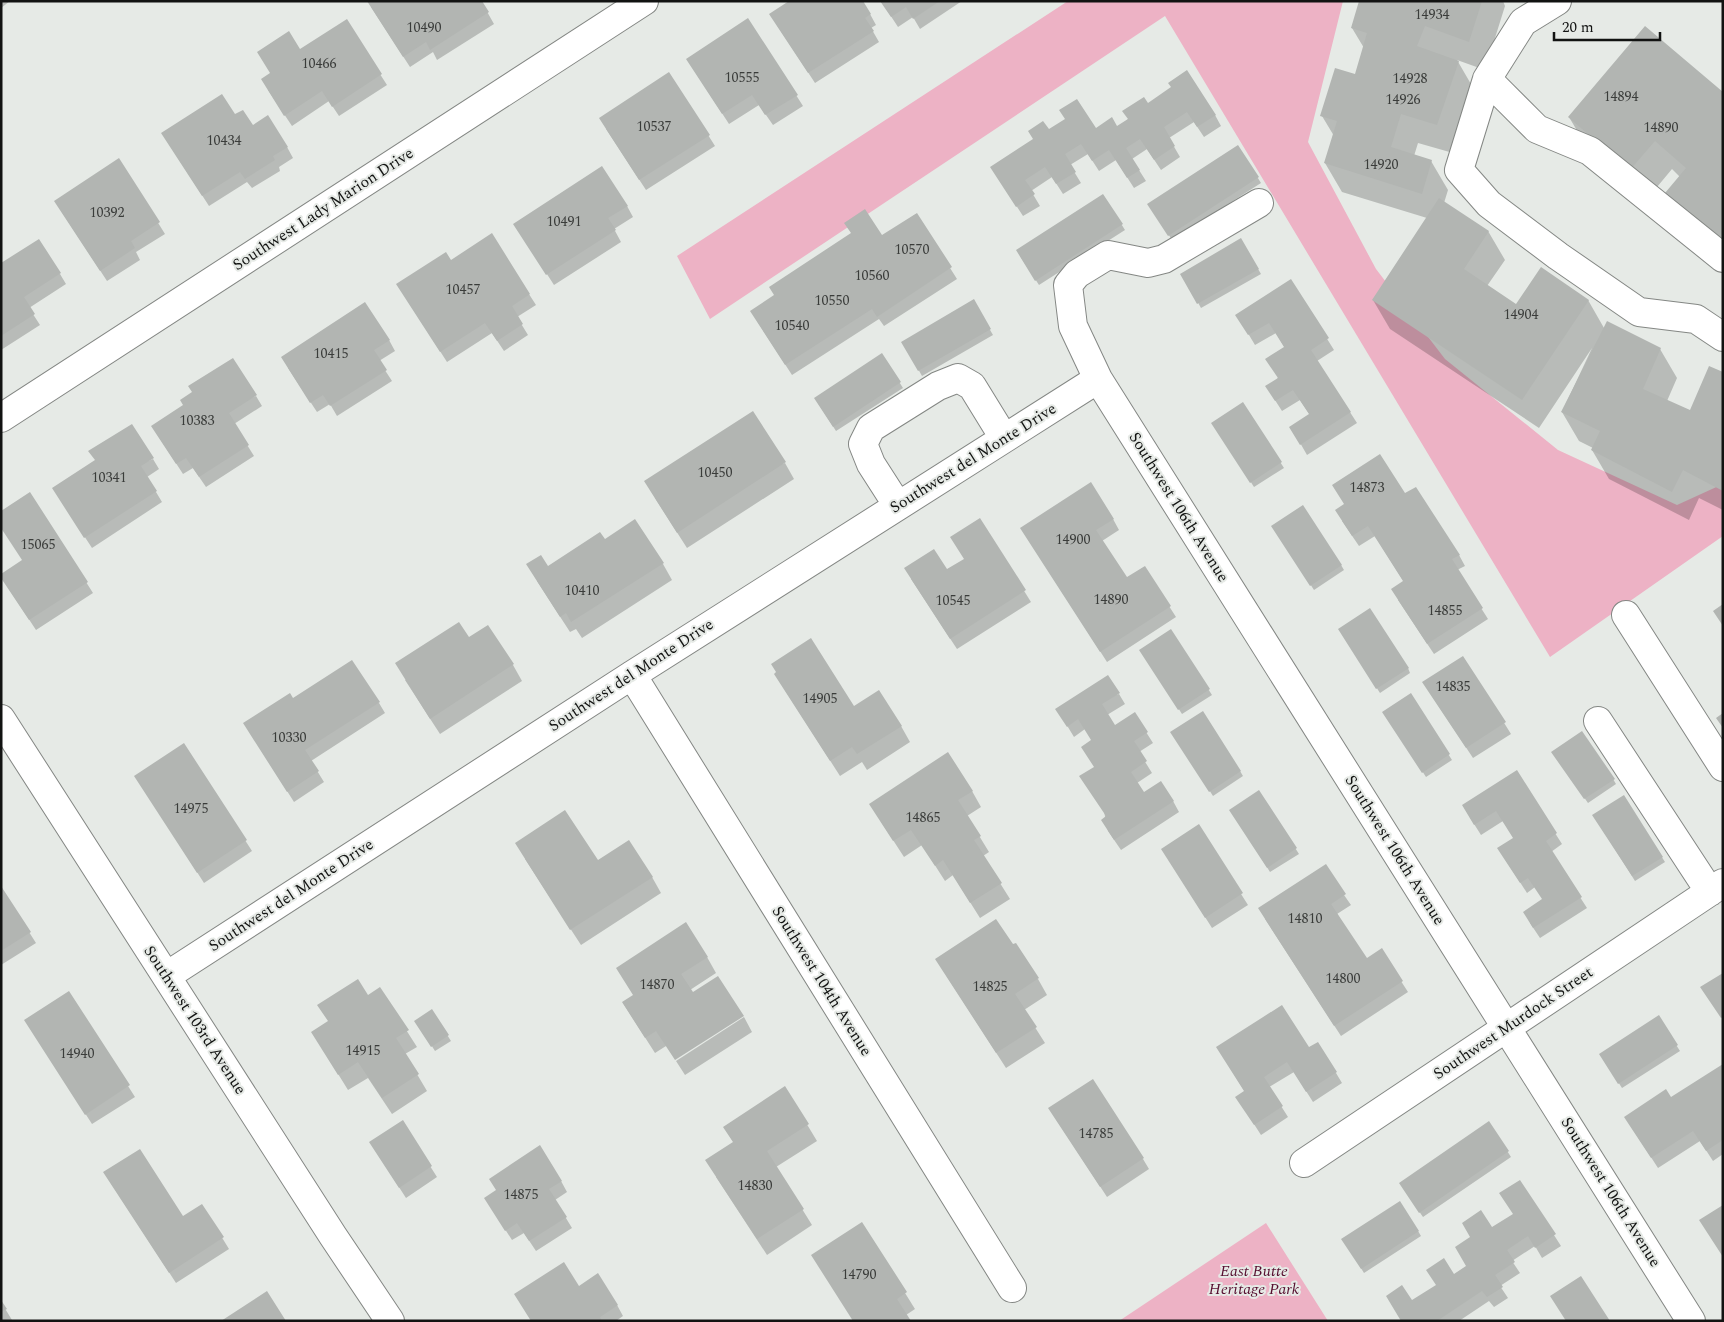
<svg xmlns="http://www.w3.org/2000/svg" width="1724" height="1322" font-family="Spectral,serif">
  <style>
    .green { fill: #edb2c5 }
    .shadow { fill: #0003 }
    .building { fill: #b2b5b2 }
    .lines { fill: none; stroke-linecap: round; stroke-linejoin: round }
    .minor-casing { stroke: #848784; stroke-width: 30 }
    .minor { stroke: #fff; stroke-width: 28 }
    .labels { text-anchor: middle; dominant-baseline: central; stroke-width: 4; stroke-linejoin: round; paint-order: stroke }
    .number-label { font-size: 14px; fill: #3a3c3a }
    .street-label { font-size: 16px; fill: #121312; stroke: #e6eae6 }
    .park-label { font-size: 16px; font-style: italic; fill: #570f30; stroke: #e6eae6 }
  </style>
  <rect width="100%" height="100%" fill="#e6eae6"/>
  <path class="green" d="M1068 1H1343L1308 142 1376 269 1445 359 1558 450 1677 505 1723 484V536L1550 657 1165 16 710 319 677 256Z
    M1266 1223 1328 1321H1119Z"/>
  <path class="shadow" d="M1 1H10L1 8Z
    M481 1 494 24 437 60 433 52 410 67 371 7Z
    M881 1H962L920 29 913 17 898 27Z
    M1360 1H1503L1505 6 1485 70 1457 60 1475 91 1453 153 1418 143 1414 156 1431 161 1448 190 1444 203 1488 231 1505 260 1487 286 1517 306 1588 300 1604 328 1660 349 1677 378 1667 401 1691 411 1723 374V510L1699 498 1689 520 1609 479 1592 450 1593 448 1579 441 1562 412 1592 348 1539 428 1390 329 1373 300 1427 218 1342 192 1325 163 1334 136 1322 116 1356 76 1364 48 1352 28Z
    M870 14 876 25 871 28 879 42 815 83 777 25Z
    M346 21 387 85 339 116 329 101 292 126 268 90 300 51Z
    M694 70 796 95 803 106 773 125 759 105 729 124Z
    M669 73 715 146 646 190 606 129Z
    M1723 93 1683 222 1666 193 1680 177 1672 169 1647 199 1586 146 1569 117Z
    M1147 104 1215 115 1221 126 1204 137 1194 122 1169 138 1180 157 1161 170 1147 149 1132 159 1146 181 1134 188 1116 160 1099 171 1088 154 1070 165 1081 183 1063 194 1052 177 1031 191 1040 206 1023 216 998 178 1048 131 1117 128Z
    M235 116 287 147 293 158 279 167 280 171 252 188 247 182 209 206 169 144Z
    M1238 146 1261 183 1172 240 1152 209Z
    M119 160 165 234 136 252 140 260 107 281 62 212Z
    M1103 195 1125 230 1039 285 1020 256Z
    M627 206 633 217 614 229 621 242 554 285 521 234Z
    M916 214 957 279 884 326 879 319 792 375 757 321Z
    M491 235 536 305 517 317 528 335 504 351 492 333 447 362 404 295Z
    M1241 240 1261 274 1201 308 1182 274Z
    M1 265 60 274 66 284 29 308 40 325 1 350Z
    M1291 281 1334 350 1317 361 1357 423 1307 455 1291 427 1310 415 1300 400 1282 411 1273 397 1285 348 1276 333 1255 345 1243 325Z
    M973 301 993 335 922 376 903 342Z
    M389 340 395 351 379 361 392 381 337 416 330 404 317 412 288 368Z
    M882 355 903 388 836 431 818 403Z
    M256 396 262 406 234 424 254 456 206 487 193 468 183 474 159 437Z
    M1243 404 1284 468 1254 487 1216 428Z
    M153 459 159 469 147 477 162 502 92 548 60 499Z
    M785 463 794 479 687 548 655 498Z
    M30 494 93 593 36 630 7 586 23 561Z
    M1405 495 1459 555 1465 566 1457 570 1488 619 1434 654 1398 600 1404 582 1375 536 1359 546 1342 521Z
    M979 519 1031 602 957 649 911 579 947 571 965 560Z
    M1113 519 1119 530 1102 541 1126 579 1144 567 1176 617 1107 662 1028 539Z
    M1276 532 1341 565 1344 570 1314 590Z
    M604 541 663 564 672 580 582 638 576 629 570 632 537 581 547 568Z
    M1171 631 1212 695 1182 714 1144 655Z
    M1342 634 1408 668 1410 673 1380 693Z
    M469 639 513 665 522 681 440 734 405 680Z
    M1463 657 1511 734 1473 758 1430 693Z
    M785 690 854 707 901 726 910 742 867 770 862 762 840 776Z
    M1119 694 1125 704 1107 715 1114 727 1146 732 1153 743 1139 752 1152 773 1137 783 1144 793 1173 801 1179 812 1121 850 1108 831 1095 767 1093 741 1085 729 1074 737 1057 709Z
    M1410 695 1452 760 1426 777 1387 717Z
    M293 700 379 703 385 713 311 761 324 782 294 802 251 734Z
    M1175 737 1240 771 1243 776 1213 796Z
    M184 745 252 851 204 883 142 786Z
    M1556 757 1613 779 1616 784 1588 803Z
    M1516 772 1562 844 1551 852 1587 908 1540 938 1530 923 1544 900 1535 887 1527 893 1505 859 1515 839 1503 821 1481 835 1469 816Z
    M972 791 981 807 967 816 989 852 983 856 1010 899 980 918 953 875 945 881 922 845 904 857 880 820Z
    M1259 792 1299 854 1270 872 1231 810Z
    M1623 797 1665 862 1635 881 1594 816Z
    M1198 826 1248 905 1212 928 1169 860Z
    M525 859 597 861 652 877 661 893 581 945Z
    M1 888 36 943 1 965Z
    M1344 895 1351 905 1337 914 1366 960 1381 950 1408 992 1341 1036 1265 919Z
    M707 957 716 973 690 990 666 1046 655 1053 623 1003Z
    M946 975 1038 979 1047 995 1024 1010 1045 1043 1006 1068Z
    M380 989 417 1047 405 1054 427 1091 392 1114 368 1078 348 1090 322 1048 368 996Z
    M69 993 135 1097 92 1124 32 1031Z
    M432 1011 451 1041 435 1051 419 1026Z
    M744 1017 752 1032 685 1075 676 1061Z
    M1658 1017 1680 1051 1622 1088 1603 1059Z
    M1309 1049 1336 1073 1342 1083 1313 1102 1294 1072 1269 1087 1288 1117 1261 1135 1243 1107 1245 1092 1224 1058Z
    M1723 1065V1154L1713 1161 1700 1141 1658 1168 1632 1128 1671 1099Z
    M785 1088 817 1141 776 1167 812 1225 767 1255 716 1177 734 1143 724 1127Z
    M1056 1119 1143 1159 1149 1169 1107 1197Z
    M402 1122 437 1177 406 1198 377 1153Z
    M1489 1123 1511 1157 1423 1217 1403 1188Z
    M561 1181 567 1192 555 1200 572 1228 536 1251 524 1233 512 1240 492 1209Z
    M1520 1182 1561 1246 1542 1258 1535 1246 1512 1261 1520 1273 1500 1286 1508 1298 1494 1307 1489 1301 1459 1321H1402L1412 1302 1467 1266 1492 1229 1514 1214Z
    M111 1183 183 1218 202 1205 229 1249 176 1283Z
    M862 1224 915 1309 906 1315 854 1321Z
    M1418 1231 1421 1236 1364 1273 1346 1244Z
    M579 1287 617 1305 623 1316 616 1321H532Z
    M1 1302 12 1320 11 1321H1Z"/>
  <path class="building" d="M367 1H482L489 12 430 50 426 42 403 57Z
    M789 1H863L871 14 865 18 874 31 808 73 769 14Z
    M880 1H940L913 19 906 7 891 17Z
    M1359 1H1482L1469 42 1425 26 1417 46 1459 61 1437 125 1401 114 1391 147 1432 160 1422 194 1324 163 1337 121 1320 116 1335 68 1355 74 1367 33 1351 28Z
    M748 18 798 95 765 115 752 95 722 114 686 59Z
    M347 19 382 74 332 107 322 91 284 116 261 79 270 73 257 52 289 31 300 49Z
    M1645 26 1723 92V242L1665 193 1686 168 1655 141 1630 170 1568 117Z
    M1187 70 1216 115 1197 127 1187 112 1164 127 1175 146 1154 160 1140 139 1126 148 1140 170 1127 178 1109 150 1092 161 1081 144 1065 154 1076 172 1056 184 1045 167 1025 180 1035 194 1016 207 990 167 1033 139 1028 131 1043 121 1049 129 1065 119 1059 110 1077 99 1096 128 1112 117 1117 126 1128 119 1122 111 1144 97 1148 103 1171 87 1168 83Z
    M669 72 710 135 639 180 599 118Z
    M222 94 235 114 243 110 253 125 268 115 288 147 273 156 275 160 245 179 240 172 202 196 161 133Z
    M1238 145 1259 177 1168 236 1147 204Z
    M119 158 160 222 131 241 135 248 100 271 54 201Z
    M602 166 628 206 608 218 616 230 546 275 513 224Z
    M1103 194 1123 224 1035 281 1016 250Z
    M1439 198 1489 231 1464 269 1516 304 1541 267 1589 300 1522 400 1372 300Z
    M865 209 882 235 917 213 952 267 877 317 872 309 785 365 750 311 774 295 769 287 851 233 844 223Z
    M492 233 530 294 512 306 523 324 497 341 485 323 440 352 396 284 446 252 451 260Z
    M1241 238 1259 269 1197 304 1180 274Z
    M39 239 61 273 24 297 35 314 1 336V263Z
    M1291 279 1329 338 1311 350 1351 412 1300 445 1289 427 1309 414 1293 390 1275 401 1265 386 1278 378 1265 359 1284 347 1269 323 1248 335 1235 315Z
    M974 299 991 329 918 371 901 342Z
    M365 302 390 340 374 350 387 370 330 406 323 395 310 403 281 357Z
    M1607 321 1661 348 1643 389 1690 410 1709 366 1723 372V491L1683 470 1672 492 1591 450 1600 431 1561 412Z
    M882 353 901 382 833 427 814 398Z
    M233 358 257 395 229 413 249 445 199 477 186 458 176 464 151 426 183 405 180 400 192 392 188 386Z
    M1243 402 1282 462 1250 483 1211 423Z
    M753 411 786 462 677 533 644 481Z
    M132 424 154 458 141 466 157 491 84 538 52 488 95 460 88 451Z
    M1380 454 1405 493 1416 487 1460 555 1452 559 1483 608 1427 644 1391 589 1403 581 1368 526 1352 536 1335 510 1344 504 1332 485Z
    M1091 482 1114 519 1096 530 1127 577 1145 566 1171 606 1100 652 1020 528Z
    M30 492 88 582 29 620 1 578V574L22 560 1 528V511Z
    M1303 505 1342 565 1310 586 1271 526Z
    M980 518 1026 590 950 639 904 568 934 549 947 569 964 559 950 537Z
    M635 519 664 563 571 622 566 613 560 617 526 564 541 555 548 566 600 532 605 539Z
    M1723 604V626L1713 611Z
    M1370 608 1409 668 1376 689 1338 629Z
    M459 622 469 637 488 625 514 664 430 719 395 663Z
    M1171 629 1210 689 1178 710 1139 650Z
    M811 638 854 706 879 690 902 726 857 754 852 747 830 761 774 674 776 672 771 664Z
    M1463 656 1506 722 1466 748 1422 682Z
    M352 660 380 702 305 750 319 771 287 792 243 723 290 693 293 698Z
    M1108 675 1120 693 1102 704 1115 725 1135 712 1148 732 1134 741 1147 761 1131 772 1144 792 1161 781 1174 801 1114 840 1101 820 1106 816 1079 776 1094 767 1081 747 1091 740 1078 719 1067 727 1055 709Z
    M1411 693 1450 754 1422 773 1382 712Z
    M1203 711 1241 771 1209 792 1170 732Z
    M1723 713V728L1716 718Z
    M1582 731 1615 779 1584 799 1551 752Z
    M184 743 247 840 197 873 134 776Z
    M948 752 973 791 958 800 981 836 974 840 1002 883 970 903 943 860 935 866 911 830 893 841 869 804Z
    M1517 770 1557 833 1546 841 1582 897 1533 928 1523 912 1542 899 1528 878 1520 883 1497 848 1513 838 1496 811 1474 825 1462 805Z
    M1259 790 1297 848 1267 868 1229 810Z
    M1624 795 1663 857 1632 876 1592 815Z
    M565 810 598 860 629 840 653 877 570 930 515 843Z
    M1199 824 1243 893 1205 918 1161 849Z
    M1326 864 1346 894 1331 904 1367 958 1382 948 1403 981 1334 1026 1258 908Z
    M1 886 31 932 1 951Z
    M996 919 1013 944 1016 943 1039 978 1015 994 1037 1027 996 1053 935 959Z
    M686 922 708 957 681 974 693 992 718 976 744 1016 675 1060 656 1031 645 1038 622 1002 633 995 616 968Z
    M1723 973V1017L1721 1018 1700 987Z
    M358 979 368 995 380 987 409 1030 396 1038 419 1074 382 1098 358 1062 338 1075 311 1032 328 1021 317 1005Z
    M69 991 130 1085 85 1115 24 1020Z
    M1282 1005 1309 1047 1318 1042 1337 1072 1306 1092 1287 1062 1264 1077 1283 1106 1254 1125 1235 1097 1244 1091 1216 1047Z
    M432 1009 449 1035 431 1047 414 1021Z
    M1659 1015 1678 1045 1618 1084 1599 1054Z
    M1723 1064V1140L1706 1151 1693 1131 1651 1158 1624 1117 1666 1089 1671 1097Z
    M1093 1079 1144 1158 1100 1187 1048 1108Z
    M785 1086 809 1124 767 1151 804 1209 757 1239 705 1160 733 1142 723 1127Z
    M403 1120 432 1166 399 1188 369 1142Z
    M1489 1121 1509 1151 1419 1213 1399 1183Z
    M540 1145 562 1181 549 1189 567 1217 529 1241 517 1223 505 1231 484 1198 496 1190 489 1179Z
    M140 1149 183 1216 202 1204 224 1237 169 1273 103 1172Z
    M1520 1180 1556 1234 1535 1248 1528 1236 1507 1250 1515 1262 1495 1275 1503 1287 1487 1297 1482 1291 1437 1321H1401L1386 1296 1402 1285 1412 1300 1436 1285 1426 1270 1444 1258 1454 1274 1466 1266 1455 1247 1470 1237 1462 1223 1481 1210 1492 1227 1513 1214 1499 1193Z
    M1400 1201 1419 1231 1361 1269 1341 1239Z
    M1723 1205V1257L1699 1220Z
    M862 1222 907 1292 897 1299 911 1321H853L811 1255Z
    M564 1262 579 1286 598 1273 618 1305 600 1317 602 1321H531L514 1294Z
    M1581 1276 1610 1321H1566L1550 1296Z
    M267 1291 286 1321H221Z
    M1 1300 7 1309 1 1312Z"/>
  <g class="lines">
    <g class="minor-casing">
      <path id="minor" d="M1557 1 1523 22 1487 79 1459 170 1489 204 1558 256 1639 312 1696 319 1723 337
        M1487 79 1537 129 1590 151 1723 258
        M1259 203 1164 259 1148 263 1108 255 1077 274 1068 285 1073 326 1098 379 1691 1321
        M1 418 644 1
        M898 506 871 464 863 444 871 428 938 386 958 378 972 386 1004 438
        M1626 615 1723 767
        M632 675 1012 1288
        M1 719 333 1236 390 1321
        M1598 721 1710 892
        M168 975 632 675 1098 379
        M1304 1163 1723 883"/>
    </g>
    <use href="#minor" class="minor"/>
  </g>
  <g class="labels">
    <g class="number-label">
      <text x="1432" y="14">14934</text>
      <text x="424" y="27">10490</text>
      <text x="319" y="63">10466</text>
      <text x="742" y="77">10555</text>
      <text x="1410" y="78">14928</text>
      <text x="1621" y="96">14894</text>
      <text x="1403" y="99">14926</text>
      <text x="654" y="126">10537</text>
      <text x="1661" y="127">14890</text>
      <text x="224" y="140">10434</text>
      <text x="1381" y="164">14920</text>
      <text x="107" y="212">10392</text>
      <text x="564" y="221">10491</text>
      <text x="912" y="249">10570</text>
      <text x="872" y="275">10560</text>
      <text x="463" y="289">10457</text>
      <text x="832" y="300">10550</text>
      <text x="1521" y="314">14904</text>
      <text x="792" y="325">10540</text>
      <text x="331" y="353">10415</text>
      <text x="197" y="420">10383</text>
      <text x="715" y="472">10450</text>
      <text x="109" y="477">10341</text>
      <text x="1367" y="487">14873</text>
      <text x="1073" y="539">14900</text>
      <text x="38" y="544">15065</text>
      <text x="582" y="590">10410</text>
      <text x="1111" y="599">14890</text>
      <text x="953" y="600">10545</text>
      <text x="1445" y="610">14855</text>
      <text x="1453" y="686">14835</text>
      <text x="820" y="698">14905</text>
      <text x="289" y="737">10330</text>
      <text x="191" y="808">14975</text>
      <text x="923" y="817">14865</text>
      <text x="1305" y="918">14810</text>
      <text x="1343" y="978">14800</text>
      <text x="657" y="984">14870</text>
      <text x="990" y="986">14825</text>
      <text x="363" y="1050">14915</text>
      <text x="77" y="1053">14940</text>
      <text x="1096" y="1133">14785</text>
      <text x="755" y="1185">14830</text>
      <text x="521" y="1194">14875</text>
      <text x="859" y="1274">14790</text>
    </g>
    <g class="street-label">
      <text transform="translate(323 209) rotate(-33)">Southwest Lady Marion Drive</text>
      <text transform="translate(973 458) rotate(-32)">Southwest del Monte Drive</text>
      <text transform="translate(1179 507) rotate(58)">Southwest 106th Avenue</text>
      <text transform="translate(631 675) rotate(-33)">Southwest del Monte Drive</text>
      <text transform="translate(1395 850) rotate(58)">Southwest 106th Avenue</text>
      <text transform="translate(291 895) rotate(-33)">Southwest del Monte Drive</text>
      <text transform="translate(822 981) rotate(58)">Southwest 104th Avenue</text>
      <text transform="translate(195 1020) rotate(57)">Southwest 103rd Avenue</text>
      <text transform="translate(1513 1023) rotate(-34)">Southwest Murdock Street</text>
      <text transform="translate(1611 1192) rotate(58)">Southwest 106th Avenue</text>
    </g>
    <g class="park-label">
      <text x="1254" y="1271">East Butte<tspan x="1254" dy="18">Heritage Park</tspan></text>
    </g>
  </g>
  <rect width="1724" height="1322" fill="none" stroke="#121312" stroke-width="5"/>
  <path d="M1554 32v8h106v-8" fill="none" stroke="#121312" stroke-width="2.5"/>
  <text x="1562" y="32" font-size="15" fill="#121312" stroke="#e6eae6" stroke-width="4" paint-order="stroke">20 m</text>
</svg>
